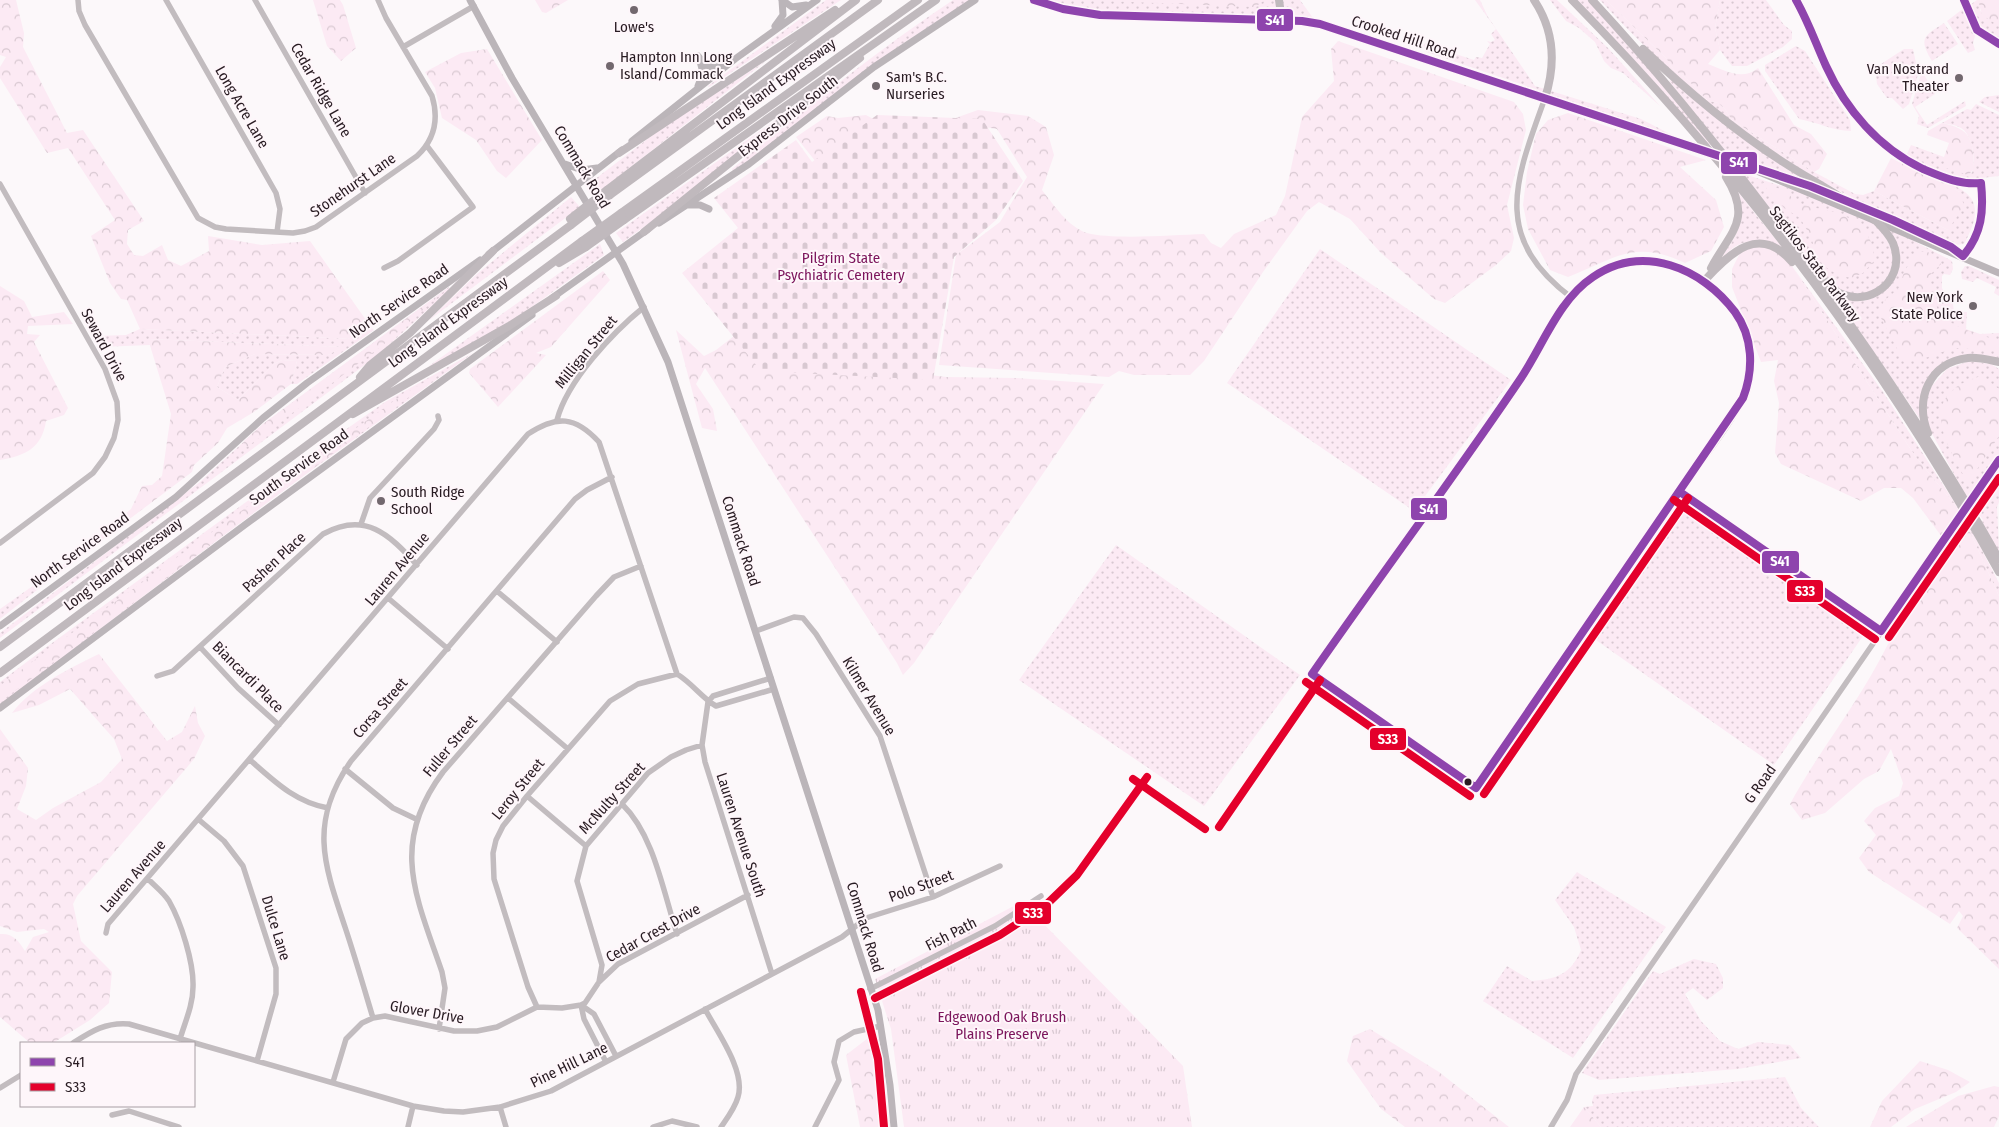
<svg xmlns="http://www.w3.org/2000/svg" width="1999" height="1127" font-family="'Fira Sans Condensed',sans-serif">
  <style>
    .grass { fill: url(#grass-dots) }
    .forest { fill: url(#forest-crowns) }
    .cemetery { fill: url(#cemetery-stones) }
    .park { fill: url(#park-tufts) }
    .lines { fill: none; stroke-linecap: round; stroke-linejoin: round }
    .minor { stroke: #c2bcbf; stroke-width: 5.5 }
    .major { stroke: #bbb5b9; stroke-width: 7 }
    .highway { stroke: #c0b9bd; stroke-width: 8 }
    .minor-bridge { stroke: #c2bcbf; stroke-width: 5.5 }
    .major-bridge { stroke: #bbb5b9; stroke-width: 7 }
    .highway-bridge { stroke: #c0b9bd; stroke-width: 8 }
    .bus-1-casing { stroke: #fef6fa; stroke-width: 11 }
    .bus-2-casing { stroke: #fef6fa; stroke-width: 11 }
    .bus-1 { stroke: #8e44ad; stroke-width: 8 }
    .bus-2 { stroke: #e4002b; stroke-width: 8 }
    .poi-dot { fill: #72686e; stroke: #fef6fa; stroke-width: 2 }
    .bus-dot { fill: #281b22; stroke: #fef6fa; stroke-width: 2 }
    .labels { text-anchor: middle; dominant-baseline: central; stroke-width: 4; stroke-linejoin: round; paint-order: stroke }
    .poi-label { font-size: 15px; fill: #281b22; stroke: #fef6fa; text-anchor: start }
    .street-label { font-size: 15px; fill: #281b22; stroke: #fef6fa }
    .park-label { font-size: 15px; fill: #7c155c; stroke: #fef6fa }
    .line-badge { stroke: #fef6fa; stroke-width: 2 }
    .badge-label { font-size: 14px; text-anchor: middle; font-weight: bold; fill: #fff }
  </style>
  <defs>
    <pattern id="grass-dots" width="8" height="8" patternUnits="userSpaceOnUse" patternTransform="scale(1.25)"><rect width="8" height="8" fill="#fceaf4"/><path d="M2 2h.1M6 6h.1" fill="none" stroke="#d8c8d1" stroke-width="1.8" stroke-linecap="round"/></pattern>
    <pattern id="forest-crowns" width="20" height="18" patternUnits="userSpaceOnUse" patternTransform="scale(1.25)"><rect width="20" height="18" fill="#fceaf4"/><path d="M2 6a3 3 0 1 1 6 0M12 15a3 3 0 1 1 6 0" fill="none" stroke="#d8c8d1"/></pattern>
    <pattern id="cemetery-stones" width="16" height="16" patternUnits="userSpaceOnUse" patternTransform="scale(1.25)"><rect width="16" height="16" fill="#fceaf4"/><path d="M2 7V4a2 2 0 0 1 4 0v3zM10 15v-3a2 2 0 0 1 4 0v3z" fill="#d8c8d1"/></pattern>
    <pattern id="park-tufts" width="24" height="20" patternUnits="userSpaceOnUse" patternTransform="scale(1.25)"><rect width="24" height="20" fill="#fceaf4"/><path d="M3 7l-1-3M5 7V3M7 7l1-3M15 17l-1-3M17 17v-4M19 17l1-3" fill="none" stroke="#d8c8d1"/></pattern>
  </defs>
  <rect width="100%" height="100%" fill="#fcf8fa"/>
  <path class="grass" d="M826 0H841L709 87 708 86Z
    M953 0H970L899 46 744 165 733 171 732 169C803 110 875 52 953 0Z
    M1050 0H1300L1313 18 1106 11 1077 8Z
    M1475 0H1480L1488 17 1535 86 1641 119 1674 136 1426 52 1423 45 1429 40 1431 42V46L1474 60 1476 57 1482 58 1490 44 1487 41 1491 42 1495 40 1491 34 1496 29Z
    M1550 0H1557L1608 48 1660 106 1623 73 1611 68 1604 61 1595 42 1579 28 1566 21Z
    M1577 0H1588C1633 46 1672 96 1713 145H1709Z
    M1600 0H1606L1666 58 1674 70 1685 77 1707 100 1718 103 1725 109 1732 120 1814 172 1855 194 1863 195 1874 191 1948 230 1960 192 1922 174C1963 188 1992 194 1964 244L1956 245C1907 222 1856 202 1809 174 1730 127 1662 67 1600 0Z
    M1720 0H1766L1784 25 1792 31V39L1783 47 1747 66H1732L1720 50 1715 28Z
    M1977 0H1983L1980 10 1983 15 1999 25V37C1980 33 1977 21 1970 5Z
    M1964 8 1975 36 1973 43 1975 50 1968 53 1947 21Z
    M1944 23 1958 44 1932 61C1918 38 1924 36 1944 23Z
    M1796 46 1805 51 1850 120 1851 131C1833 131 1817 122 1799 119L1765 71V65Z
    M1904 49H1913L1916 63 1920 68 1909 104 1903 109 1892 98H1887L1877 84 1875 68Z
    M766 61 595 195 589 187 590 183 662 128Z
    M1922 71 1935 94 1915 107 1927 125 1965 101 1966 106 1928 128 1917 124 1919 116 1912 104Z
    M1672 80 1812 182 1731 154C1734 159 1739 168 1744 173 1750 177 1762 179 1769 182 1797 191 1857 207 1877 227 1916 267 1876 316 1829 283L1669 81Z
    M1999 95V112L1979 102 1985 97Z
    M1976 104 1999 115V176L1963 180 1939 172 1906 156 1911 145 1944 157 1972 173C1976 161 1973 135 1961 128 1956 125 1948 124 1942 123L1967 109 1971 110Z
    M787 112 788 114 679 202 623 242 616 233Z
    M1737 191 1785 251C1757 237 1741 236 1719 261 1738 234 1746 224 1737 191Z
    M571 197 580 207 428 321 477 274Z
    M1889 228 1952 261 1953 269 1950 275 1944 274 1942 276V288L1949 302 1953 304 1954 312H1967L1966 329 1980 334 1999 333V359L1968 356 1934 372 1920 419 1832 292C1841 295 1850 303 1861 301 1886 299 1907 271 1897 247 1895 241 1891 235 1888 230Z
    M600 244 604 255 515 319 434 365 429 366Z
    M1320 249 1511 380 1414 511 1227 383Z
    M1792 266 1883 392 1960 511 1915 456Z
    M1965 266H1969L1999 280V296L1994 293 1996 287 1977 278 1973 282 1962 279 1961 272Z
    M449 287 450 289 378 355 0 638V633L200 482 263 424Z
    M371 327 374 330 297 384H291L297 361 282 360 274 364 238 400 217 387 225 367 255 354 328 355 342 347 149 339 150 345 100 347 95 336 126 335 140 329 353 339Z
    M473 353 269 501 0 705V682L48 646 348 428 385 402Z
    M1969 361 1991 364 1999 369V455L1968 500 1929 428 1924 412 1930 388 1947 369Z
    M1999 468V502L1997 507 1999 552 1982 522 1983 520 1974 507Z
    M1687 508 1863 636 1774 765 1593 638Z
    M1966 520 1999 583V596L1965 521Z
    M1116 545 1300 675 1204 806 1019 680Z
    M83 554 0 619V609L74 557Z
    M1577 872 1666 927 1573 1058 1483 1001 1507 966 1532 981C1557 979 1571 974 1581 950L1574 927 1555 900Z
    M1694 959 1716 964 1723 978V988L1707 1000 1693 988 1685 994 1701 1021 1720 1041 1738 1049 1758 1042 1790 1045 1801 1058 1738 1069 1599 1080 1582 1073 1653 971 1660 974Z
    M1785 1077 1801 1108 1819 1127H1601L1584 1107 1593 1106 1592 1101 1594 1095Z"/>
  <path class="forest" d="M0 0H16L24 33 23 47 67 133 83 130 144 221 128 230 127 244 134 255 143 256 162 245 168 260 181 266 209 251 208 236 262 245 310 241 371 327 353 339 140 329 127 300 121 299 110 283 91 236 115 220 68 148 47 153 0 78V67L6 57 0 55Z
    M313 0H340L343 5 356 48 341 61 327 46Z
    M535 0H568L546 13 542 12Z
    M1081 0H1265L1255 7Z
    M1606 0H1720L1715 28 1720 50 1708 64C1726 71 1742 81 1758 68L1794 125 1811 134 1827 154 1819 169 1814 172 1732 120 1725 109 1718 103 1707 100 1685 77 1674 70 1666 58Z
    M1983 0H1999V26L1982 15 1979 3Z
    M1338 41 1514 102 1523 114 1526 130 1507 205 1514 238 1511 251 1496 265 1445 303 1434 299 1381 253 1350 219 1319 202 1307 211 1263 272 1204 361 1190 375H1134L1119 371 1109 377 939 365 956 255 1000 222 1027 177 997 129 947 121 978 110 1028 116 1046 127 1054 155 1042 190C1054 205 1068 227 1087 233 1113 240 1174 235 1204 234L1211 243 1221 248 1234 234 1276 215 1285 196 1302 117 1334 81 1331 49Z
    M487 49 542 140 506 178 497 171 476 140 442 118 435 88 425 72 461 53Z
    M1568 113 1706 160 1680 167 1716 200 1724 227 1711 251 1685 263C1634 239 1616 258 1568 277L1550 270 1528 229 1523 205 1527 172 1536 134 1548 120Z
    M866 115 877 121 816 162 796 137 827 116 838 118Z
    M1942 123C1972 129 1973 140 1974 169L1968 175 1946 168 1944 157 1949 143 1927 135 1928 131Z
    M1891 158 1960 192 1964 206 1948 230 1874 191Z
    M1761 182 1788 192 1795 203 1838 213 1862 224 1873 246 1874 261 1863 273 1851 278 1838 275 1819 263 1811 237 1800 218 1784 208Z
    M1761 246 1780 253 1792 266 1915 456 1960 511 1942 537 1913 498 1901 488H1884L1861 501 1781 464 1775 453 1779 403 1774 381 1778 360 1761 362 1732 287V269L1742 249Z
    M1927 251 1941 264 1929 276C1932 325 1959 327 1999 341V351L1956 348 1919 360 1904 362 1881 318 1880 309 1884 301 1899 288 1904 272 1916 253Z
    M603 271 610 280 551 347 536 353 546 355 498 407 469 373 470 369Z
    M0 286 24 301 32 317 64 312 73 324 28 326 27 334 40 335 34 342 68 408 64 415 46 421C42 448 25 456 0 460Z
    M449 287 383 345 243 450 244 441 263 424Z
    M761 315 869 367 946 377 1016 378 1104 384 914 663 903 675 897 663 705 368 696 384 713 409 717 431 702 428 676 330 704 356 716 350Z
    M148 339 343 347 328 355 255 354 225 367 217 387 238 400 274 364 282 360 297 361 291 384 254 412 227 428 218 443 194 465 192 472 83 554 75 556 131 509 142 486 152 485 162 476 171 414Z
    M444 371 0 702V686L29 664 402 395Z
    M1981 376 1999 389V436L1968 483C1945 442 1915 395 1981 376Z
    M1965 521 1999 596V969L1957 928 1963 916 1959 911 1950 924 1869 872 1859 858 1876 835 1864 821 1875 808 1899 796 1903 783 1891 749 1879 771 1864 779 1825 813 1802 820 1790 804C1820 749 1860 701 1888 644L1894 640 1949 556 1947 545Z
    M99 654 167 741 182 732 195 706 198 723 205 736 194 759 77 896 73 904 81 941 112 972 109 1003 90 1020 53 1043H30L0 1017V934C13 933 19 941 25 951L33 937 49 932 44 929 17 932 0 926V729L28 768 26 786 17 809 36 820 53 808 101 782 122 759 114 739 70 689 39 705 12 713C33 686 68 669 99 654Z
    M1370 1029 1439 1072 1509 1127H1405L1381 1109 1347 1061 1353 1036Z
    M872 1035 879 1037 890 1127H860L846 1055Z
    M1920 1061 1948 1070 1970 1082 1956 1092 1915 1109 1891 1127H1870L1882 1101Z
    M1994 1086 1999 1087V1116L1994 1127H1906L1958 1096Z
    M1584 1107 1601 1127H1570Z"/>
  <path class="cemetery" d="M877 115 982 119 1023 181 996 220 954 257 933 380 761 371 682 273 738 228 714 198 796 140 812 162Z"/>
  <path class="park" d="M1025 900 1031 911 1183 1066 1192 1127H904L891 1029 875 979Z"/>
  <g class="lines">
    <path class="minor" d="M78 0 79 11 85 25 198 218 215 227 226 229 293 233 305 231 316 227 417 156C435 139 439 119 432 96L386 18 378 0
      M166 0 276 193 280 209 277 232
      M255 0 365 193
      M403 47 474 6
      M1545 98C1515 181 1491 237 1572 298 1579 291 1585 282 1593 277 1642 246 1703 263 1733 310 1746 328 1754 352 1751 375 1747 408 1699 463 1680 492L1881 631
      M0 184 105 369 117 402 118 420 114 438 105 457 93 473 0 543
      M384 268 398 261 473 207 427 146
      M557 420C567 381 613 332 644 307
      M1975 494 1999 460
      M361 524 370 498 434 429 439 420 438 416
      M498 592 557 642
      M388 598 448 649
      M756 631 794 617 803 618 816 634 880 736 933 897
      M200 647 238 688 279 725
      M157 676 173 671 323 534C365 511 389 534 417 565
      M508 698 568 749
      M708 702 702 745 705 762 772 974
      M708 702 713 696 771 678
      M250 760C274 781 295 802 328 808
      M345 769 393 808 416 819
      M527 796 586 846
      M622 804C654 835 663 891 677 934
      M198 819 224 841 243 866 276 968V994L257 1061
      M148 879C155 886 164 893 169 901 181 922 194 963 193 987 193 1005 185 1022 180 1039
      M106 933 108 924 528 434C557 415 575 416 599 442L677 674C693 684 702 698 716 706L774 689
      M599 982 602 965 577 881 586 846 648 773 671 757 686 750 702 745
      M870 989 995 926 1041 896
      M581 1005 585 1003 599 982 618 964 748 895
      M581 1005 584 1019 606 1062
      M537 1007 528 987 494 879 493 853 496 840 503 826 527 796 610 701 638 684 677 674
      M705 1009C717 1032 746 1071 738 1097 735 1108 728 1117 721 1127
      M373 1018C364 988 355 957 345 927 323 862 309 822 351 761L575 499 587 490 612 477
      M439 1029 445 988 442 972C416 896 389 844 443 772L596 596 614 577 641 566
      M73 1043C92 1031 106 1022 129 1024L413 1106 444 1111 463 1112 500 1107 551 1091 842 937 866 918 933 897 1000 866
      M333 1082 346 1039 362 1023 373 1018 385 1016 454 1031H477L497 1027 537 1007 562 1008 581 1005 594 1014 616 1056
      M0 1088 21 1075
      M500 1107 506 1127
      M112 1115 129 1111 179 1127
      M408 1127 413 1106
      M653 1127 672 1121 697 1127
      M815 1127 839 1080 834 1062 839 1041 854 1032 881 1026
      M1551 1127 1567 1100 1576 1074 1957 522"/>
    <path class="major" d="M470 0 512 78 623 264 668 362 878 1010 890 1085 894 1127
      M782 0 792 7 806 5
      M1034 0 1063 9 1100 15 1302 21 1320 24 1683 145
      M775 26 783 15 782 0
      M698 56 706 65 714 68 725 64
      M698 86 703 73 700 61
      M632 141 735 59 817 0
      M565 164 582 170 597 168
      M1752 169 1999 273
      M1788 178 1893 220 1951 247 1961 255
      M689 205H700L709 209
      M659 223 749 164 874 67 975 0
      M489 254 622 150
      M552 298 647 230
      M0 626 176 497 263 418 307 383 480 260
      M0 708 246 524 532 315"/>
    <path class="highway" d="M1279 0 1282 21
      M1534 0C1554 30 1556 64 1545 98
      M1572 0C1739 170 1884 363 1999 572
      M1592 0C1658 71 1719 147 1777 224 1858 331 1933 442 1999 559
      M1643 49C1687 91 1732 129 1783 162 1803 175 1825 187 1845 200
      M619 153 835 10
      M607 190 856 0
      M610 195 878 0
      M621 213 918 0
      M624 220 936 0
      M644 232 860 58
      M559 263 586 247
      M1711 268C1730 232 1753 220 1726 177
      M1706 279C1731 252 1760 224 1792 262
      M1826 282C1856 317 1910 286 1893 243 1889 234 1881 226 1874 219
      M360 377 370 365 410 333 493 251
      M353 414 509 326 556 296
      M1928 433C1914 400 1929 362 1968 358 1979 357 1989 360 1999 362
      M0 647 571 225
      M0 673 582 241"/>
    <path class="minor-bridge" d="M1957 522 1975 494"/>
    <path class="major-bridge" d="M1683 145 1752 169"/>
    <path class="highway-bridge" d="M570 219 607 190
      M571 225 610 195
      M582 241 621 213
      M586 247 624 220"/>
    <g class="bus-1-casing">
      <path id="bus-1" d="M1034 0 1063 9 1100 15 1302 21 1320 24 1810 186 1893 220 1951 247 1963 256
        M1796 0C1808 21 1816 44 1826 66 1846 110 1879 148 1923 169 1942 177 1960 185 1981 183 1984 211 1982 234 1963 256
        M1964 0 1977 30 1999 44
        M1680 492 1881 631
        M1881 631 1999 460
        M1312 674C1380 576 1452 480 1519 381 1542 348 1558 300 1593 277 1643 243 1702 268 1735 312 1753 337 1754 369 1743 398L1476 788
        M1312 674 1476 788"/>
    </g>
    <g class="bus-2-casing">
      <path id="bus-2" d="M1674 500 1875 639
        M1889 637 1999 478
        M1306 682 1470 796
        M1133 779 1205 829
        M1484 794 1688 498
        M1219 827 1320 680
        M861 992 878 1059 884 1127
        M875 998 1000 935 1047 904 1077 875 1147 777"/>
    </g>
    <use href="#bus-1" class="bus-1"/>
    <use href="#bus-2" class="bus-2"/>
  </g>
  <g class="poi-dot">
    <circle cx="634" cy="10" r="5"/>
    <circle cx="610" cy="66" r="5"/>
    <circle cx="1959" cy="78" r="5"/>
    <circle cx="876" cy="86" r="5"/>
    <circle cx="1973" cy="306" r="5"/>
    <circle cx="381" cy="501" r="5"/>
  </g>
  <circle class="bus-dot" cx="1468" cy="782" r="4.5"/>
  <g class="labels">
    <g class="poi-label">
      <text x="634" y="27" text-anchor="middle">Lowe's</text>
      <text x="620" y="57">Hampton Inn Long<tspan x="620" dy="17">Island/Commack</tspan></text>
      <text x="1949" y="69" text-anchor="end">Van Nostrand<tspan x="1949" dy="17">Theater</tspan></text>
      <text x="886" y="77">Sam's B.C.<tspan x="886" dy="17">Nurseries</tspan></text>
      <text x="1963" y="297" text-anchor="end">New York<tspan x="1963" dy="17">State Police</tspan></text>
      <text x="391" y="492">South Ridge<tspan x="391" dy="17">School</tspan></text>
    </g>
    <g class="street-label">
      <text transform="translate(1404 37) rotate(18)">Crooked Hill Road</text>
      <text transform="translate(776 84) rotate(-36)">Long Island Expressway</text>
      <text transform="translate(321 90) rotate(60)">Cedar Ridge Lane</text>
      <text transform="translate(242 107) rotate(60)">Long Acre Lane</text>
      <text transform="translate(788 116) rotate(-38)">Express Drive South</text>
      <text transform="translate(582 167) rotate(59)">Commack Road</text>
      <text transform="translate(353 185) rotate(-35)">Stonehurst Lane</text>
      <text transform="translate(1815 264) rotate(53)">Sagtikos State Parkway</text>
      <text transform="translate(399 301) rotate(-35)">North Service Road</text>
      <text transform="translate(448 322) rotate(-36)">Long Island Expressway</text>
      <text transform="translate(104 345) rotate(62)">Seward Drive</text>
      <text transform="translate(586 352) rotate(-51)">Milligan Street</text>
      <text transform="translate(299 467) rotate(-36)">South Service Road</text>
      <text transform="translate(741 541) rotate(72)">Commack Road</text>
      <text transform="translate(80 550) rotate(-36)">North Service Road</text>
      <text transform="translate(274 562) rotate(-43)">Pashen Place</text>
      <text transform="translate(123 564) rotate(-37)">Long Island Expressway</text>
      <text transform="translate(397 569) rotate(-50)">Lauren Avenue</text>
      <text transform="translate(248 677) rotate(45)">Biancardi Place</text>
      <text transform="translate(869 696) rotate(59)">Kilmer Avenue</text>
      <text transform="translate(380 708) rotate(-49)">Corsa Street</text>
      <text transform="translate(450 746) rotate(-50)">Fuller Street</text>
      <text transform="translate(1760 784) rotate(-55)">G Road</text>
      <text transform="translate(518 789) rotate(-51)">Leroy Street</text>
      <text transform="translate(612 798) rotate(-48)">McNulty Street</text>
      <text transform="translate(741 835) rotate(72)">Lauren Avenue South</text>
      <text transform="translate(133 876) rotate(-49)">Lauren Avenue</text>
      <text transform="translate(921 886) rotate(-20)">Polo Street</text>
      <text transform="translate(865 927) rotate(73)">Commack Road</text>
      <text transform="translate(276 928) rotate(73)">Dulce Lane</text>
      <text transform="translate(653 933) rotate(-29)">Cedar Crest Drive</text>
      <text transform="translate(951 934) rotate(-27)">Fish Path</text>
      <text transform="translate(427 1012) rotate(10)">Glover Drive</text>
      <text transform="translate(569 1065) rotate(-26)">Pine Hill Lane</text>
    </g>
    <g class="park-label">
      <text x="841" y="258">Pilgrim State<tspan x="841" dy="17">Psychiatric Cemetery</tspan></text>
      <text x="1002" y="1017">Edgewood Oak Brush<tspan x="1002" dy="17">Plains Preserve</tspan></text>
    </g>
  </g>
  <g class="line-badge">
    <rect x="1256" y="8" width="38" height="24" rx="5" fill="#8e44ad"/>
    <rect x="1720" y="151" width="38" height="24" rx="5" fill="#8e44ad"/>
    <rect x="1410" y="497" width="38" height="24" rx="5" fill="#8e44ad"/>
    <rect x="1761" y="550" width="39" height="24" rx="5" fill="#8e44ad"/>
    <rect x="1786" y="579" width="38" height="24" rx="5" fill="#e4002b"/>
    <rect x="1369" y="727" width="38" height="24" rx="5" fill="#e4002b"/>
    <rect x="1014" y="901" width="38" height="24" rx="5" fill="#e4002b"/>
  </g>
  <g class="badge-label">
    <text x="1275" y="25">S41</text>
    <text x="1739" y="167">S41</text>
    <text x="1429" y="514">S41</text>
    <text x="1780" y="566">S41</text>
    <text x="1805" y="596">S33</text>
    <text x="1388" y="744">S33</text>
    <text x="1033" y="918">S33</text>
  </g>
  <rect x="20" y="1042" width="175" height="65" fill="#fef6fa" stroke="#a89ea4"/>
  <rect x="30" y="1058" width="25" height="8" fill="#8e44ad" stroke="#a89ea4"/>
  <text x="65" y="1067" font-size="15" fill="#281b22">S41</text>
  <rect x="30" y="1083" width="25" height="8" fill="#e4002b" stroke="#a89ea4"/>
  <text x="65" y="1092" font-size="15" fill="#281b22">S33</text>
</svg>
